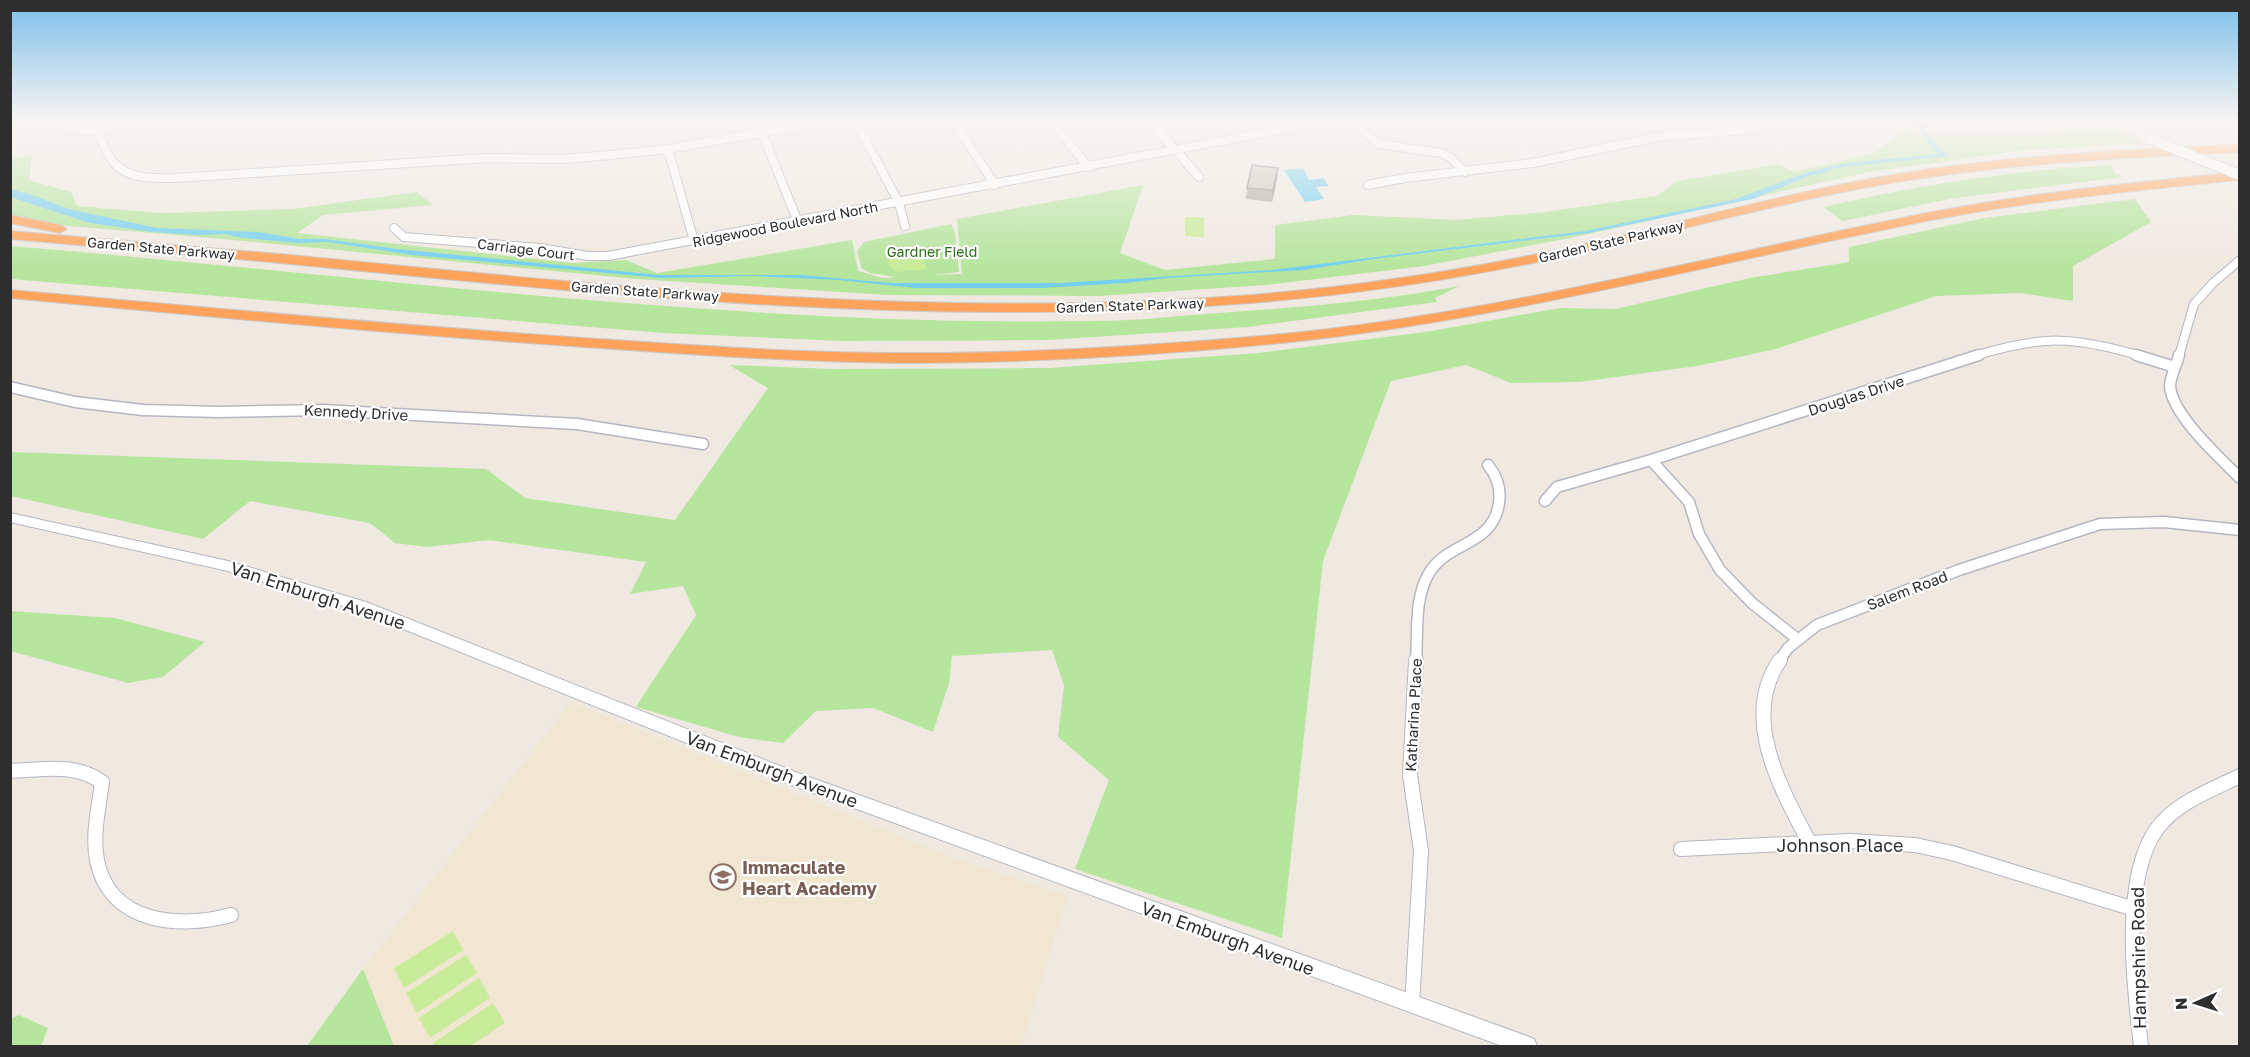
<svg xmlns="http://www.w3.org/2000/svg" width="2250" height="1057" font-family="'Golos Text',sans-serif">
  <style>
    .education { fill: #f0e6d1 }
    .green { fill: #b6e59e }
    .pitch { fill: #c9ec9a }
    .water { fill: #75cff0 }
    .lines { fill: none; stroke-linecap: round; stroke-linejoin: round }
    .street-far2-casing { stroke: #b4b7c1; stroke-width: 10 }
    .street-far1-casing { stroke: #b4b7c1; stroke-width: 13 }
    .street-casing { stroke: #b4b7c1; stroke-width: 16 }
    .secondary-casing { stroke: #b4b7c1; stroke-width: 2 }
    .primary-casing { stroke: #c9c9c9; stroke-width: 2 }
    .highway-casing { stroke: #c9c9c9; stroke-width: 2 }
    .street-far2 { stroke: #fff; stroke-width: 8 }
    .street-far1 { stroke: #fff; stroke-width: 10 }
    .street { stroke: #fff; stroke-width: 14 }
    .secondary { fill: #fff; fill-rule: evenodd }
    .primary { fill: #f2d163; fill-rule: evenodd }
    .highway { fill: #ffa35c; fill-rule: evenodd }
    .secondary-bridge-casing { stroke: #b4b7c1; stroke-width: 12; stroke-linecap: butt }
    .secondary-bridge { stroke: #fff; stroke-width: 10 }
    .wall { fill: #afaba4 }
    .shaded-wall { fill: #8e8b86 }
    .building { fill: #cbc7bf; stroke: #8e8b86; stroke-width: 1.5 }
    .labels { text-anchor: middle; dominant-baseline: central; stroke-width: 4.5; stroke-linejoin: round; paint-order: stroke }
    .far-street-label { font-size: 14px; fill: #2e2e2e; stroke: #fff }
    .far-park-label { font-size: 14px; fill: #2c6e1b; stroke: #fff }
    .street-label { font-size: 15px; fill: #2e2e2e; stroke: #fff }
    .near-street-label { font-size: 18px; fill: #2e2e2e; stroke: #fff }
    .near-education-label { font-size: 18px; font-weight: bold; fill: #785e54; stroke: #fff; text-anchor: start }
  </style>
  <rect width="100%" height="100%" fill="#efe9e1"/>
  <path class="education" d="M571 702 954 858 1068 896 1021 1046H394L363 969Z"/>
  <path class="green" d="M2114 127 2143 143 2026 150 1869 172 1570 238 1424 266 1266 285 1098 296 888 295 637 279 223 239 11 221V158L32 155 29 180 71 192 77 206 162 213 293 209 416 192 433 205 323 215 297 233 573 263 626 260 657 273 852 240 858 271 883 278 896 277 870 273 862 269 857 251 864 242 951 224 955 232 959 272 931 275 962 274 957 219 1143 185 1120 253 1165 270 1275 259V225L1353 215 1456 220 1545 212 1656 196 1678 181 1779 164 1794 172 1875 153 1904 130 1924 135 2044 134Z
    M2110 165 2115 173 2123 177 1954 198 1843 221 1823 207C1918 185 2013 170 2110 165Z
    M2135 199 2151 222 2073 266V301L2020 293 1936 296 1776 349 1697 366 1579 382 1511 383 1466 365 1391 381 1323 561 1282 938 1075 869 1109 780 1058 737 1064 685 1052 650 952 656 949 683 933 732 873 708 816 711 783 743 739 737 636 707 696 615 683 586 630 594 646 562 489 540 427 547 395 543 370 523 250 501 203 539 11 496V452L486 469 525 498 675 520 768 388 729 365 833 369 1049 368 1259 353 1426 332 1560 308 1615 309 1750 278 1849 262V247L1984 218Z
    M10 246C372 276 733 327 1096 321 1132 321 1169 317 1205 314 1290 308 1376 302 1459 286L1435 298 1437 302 1248 327 1048 340 843 341 663 333 11 279Z
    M10 611 115 618 205 642 163 677 128 683 14 652 11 653Z
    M363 969 394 1046H307Z
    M19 1015 48 1028 41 1046H11V1018Z"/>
  <path class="pitch" d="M1185 217H1204V237L1185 236Z
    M906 251H921L927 269 895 272 888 264 890 258Z
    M453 931 463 950 404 988 394 968Z
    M466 955 477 973 417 1013 406 993Z
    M479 978 490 998 430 1038 419 1018Z
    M493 1003 505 1023 470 1046H434L433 1043Z"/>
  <path class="water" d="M1915 120H1920L1938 148 1949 156 1835 168 1821 174 1811 175 1753 199 1589 233 1374 259 1304 270 1167 278 1126 283 1042 288H915L839 280 754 276 661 278 412 255 328 242 297 243 237 237 227 234 197 235 152 232 90 223 10 197 11 189 35 196 68 209 157 228 258 232 300 239H325L397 249 659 275H801L891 283H1061L1272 270 1585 231 1736 199 1805 173 1846 163 1940 154 1926 140Z
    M1303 168 1309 180 1323 178 1329 186 1316 187 1324 199 1305 202 1284 170Z"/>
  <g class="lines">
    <g class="street-far2-casing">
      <path id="street-far2" d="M26 120 87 131 151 120
        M757 120 798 222
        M855 120 899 203 905 226
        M953 120 995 185
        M1051 120 1088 167
        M1149 120 1199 177
        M1349 120 1379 144 1441 153 1451 158 1465 172
        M98 130C111 176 132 179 176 178L486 158 563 159 611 155 668 149 835 120
        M668 149 694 241
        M1368 185 1405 178 1533 163 1657 137 1743 130 1792 120
        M394 228 404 237 540 248 588 256H608L1333 120
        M1974 356C2042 335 2073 336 2141 356
        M2179 356 2194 304 2213 283 2240 260"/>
    </g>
    <g class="street-far1-casing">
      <path id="street-far1" d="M2136 355 2175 367
        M2179 355C2177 364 2170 377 2170 386 2172 415 2220 458 2240 478
        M10 387 75 402 143 410 219 412 323 410 577 424 703 444
        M1651 460 1689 502 1699 534 1720 570 1752 603 1796 638
        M1545 501 1557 487 1651 460 1979 355
        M1416 661C1418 634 1414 600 1428 575 1446 541 1493 547 1499 503 1501 489 1497 476 1488 465
        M1779 661 1788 648 1817 625 1959 570 2100 524 2164 522 2240 530"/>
    </g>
    <g class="street-casing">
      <path id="street" d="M1780 660C1740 718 1781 788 1809 842
        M10 771C42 770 74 762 102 782 99 807 92 835 97 860 109 924 180 929 231 915
        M1681 849 1850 841 1915 845 1952 853 2134 909
        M1412 1005 1421 851 1410 775 1416 660
        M2141 1046C2134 987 2121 881 2156 830 2175 803 2211 790 2240 776"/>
    </g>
    <g class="secondary-casing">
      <path id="secondary" d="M2111 120H2123L2155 139 2147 141Z
        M10 513 228 561 366 602 798 773 1527 1036 1534 1039 1537 1046H1502L786 783 356 610 228 571 10 522Z"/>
    </g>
    <g class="primary-casing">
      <path id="primary" d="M10 120H21L10 126Z"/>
    </g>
    <g class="highway-casing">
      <path id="highway" d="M2240 144V152C2119 158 1999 164 1880 185 1773 204 1668 234 1561 257 1455 280 1346 296 1237 304 917 328 598 294 280 263 190 254 100 247 10 239V231C100 239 190 246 280 254 598 285 917 319 1237 296 1346 288 1454 272 1561 249 1668 226 1773 196 1880 177 1999 156 2119 150 2240 144Z
        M2240 172V180C2139 190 2037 200 1937 219 1716 262 1497 322 1272 344 1149 356 1024 363 900 363 794 362 689 354 584 347 393 334 202 316 10 298V290C202 307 393 325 584 338 689 345 794 353 900 353 1024 354 1149 346 1272 335 1497 314 1716 254 1937 211 2037 192 2139 182 2240 172Z
        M10 215 60 225 67 229 60 233 10 223Z"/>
    </g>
    <use href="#street-far2" class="street-far2"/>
    <use href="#street-far1" class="street-far1"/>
    <use href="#street" class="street"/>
    <use href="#secondary" class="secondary"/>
    <use href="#primary" class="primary"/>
    <use href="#highway" class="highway"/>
    <g class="secondary-bridge-casing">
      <path id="secondary-bridge" d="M2150 139 2240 175"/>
    </g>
    <use href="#secondary-bridge" class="secondary-bridge"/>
  </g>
  <path class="wall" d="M1278 168 1277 179 1272 202 1246 199 1247 188Z"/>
  <path class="shaded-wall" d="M1278 168 1277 179 1272 202 1273 190Z"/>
  <path class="building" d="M1252 165 1278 168 1273 190 1247 188Z"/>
  <linearGradient id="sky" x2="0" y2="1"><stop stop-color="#7abfeb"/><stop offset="0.45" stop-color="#f8f5f2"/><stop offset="1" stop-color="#f8f5f2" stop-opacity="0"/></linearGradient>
  <rect width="2250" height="268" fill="url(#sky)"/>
  <defs>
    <g id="school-ring" transform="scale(1.35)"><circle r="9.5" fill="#fff" stroke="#8d6e63" stroke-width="1.5"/><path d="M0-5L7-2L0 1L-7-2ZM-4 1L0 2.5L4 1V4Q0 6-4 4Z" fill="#8d6e63"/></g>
  </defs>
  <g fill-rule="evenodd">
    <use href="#school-ring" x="723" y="877"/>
  </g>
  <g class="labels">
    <g class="far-street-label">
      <text transform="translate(785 224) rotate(-11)">Ridgewood Boulevard North</text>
      <text transform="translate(1611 241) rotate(-13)">Garden State Parkway</text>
      <text transform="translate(161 248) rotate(5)">Garden State Parkway</text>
      <text transform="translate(526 249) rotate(7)">Carriage Court</text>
      <text transform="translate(645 291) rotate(4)">Garden State Parkway</text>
      <text transform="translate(1130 305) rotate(-2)">Garden State Parkway</text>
    </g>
    <g class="far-park-label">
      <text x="932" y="251">Gardner Field</text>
    </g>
    <g class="street-label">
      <text transform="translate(1856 395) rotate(-18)">Douglas Drive</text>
      <text transform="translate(356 412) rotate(3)">Kennedy Drive</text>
      <text transform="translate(1907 590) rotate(-21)">Salem Road</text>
      <text transform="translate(1413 715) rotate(-87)">Katharina Place</text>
    </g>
    <g class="near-street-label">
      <text transform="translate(318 595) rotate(18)">Van Emburgh Avenue</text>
      <text transform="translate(772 769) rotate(21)">Van Emburgh Avenue</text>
      <text x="1840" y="845">Johnson Place</text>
      <text transform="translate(1228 938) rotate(20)">Van Emburgh Avenue</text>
      <text transform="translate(2138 958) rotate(-91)">Hampshire Road</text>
    </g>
    <g class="near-education-label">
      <text x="742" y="867">Immaculate<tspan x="742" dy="21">Heart Academy</tspan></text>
    </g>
  </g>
  <rect width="2250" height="1057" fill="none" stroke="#2e2e2e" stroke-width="24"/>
  <g transform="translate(2196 1003) rotate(267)" stroke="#ffffff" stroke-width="4.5" paint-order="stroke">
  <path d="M0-4.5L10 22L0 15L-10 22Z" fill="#2e2e2e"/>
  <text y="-9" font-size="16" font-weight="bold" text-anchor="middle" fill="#2e2e2e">N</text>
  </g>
</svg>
